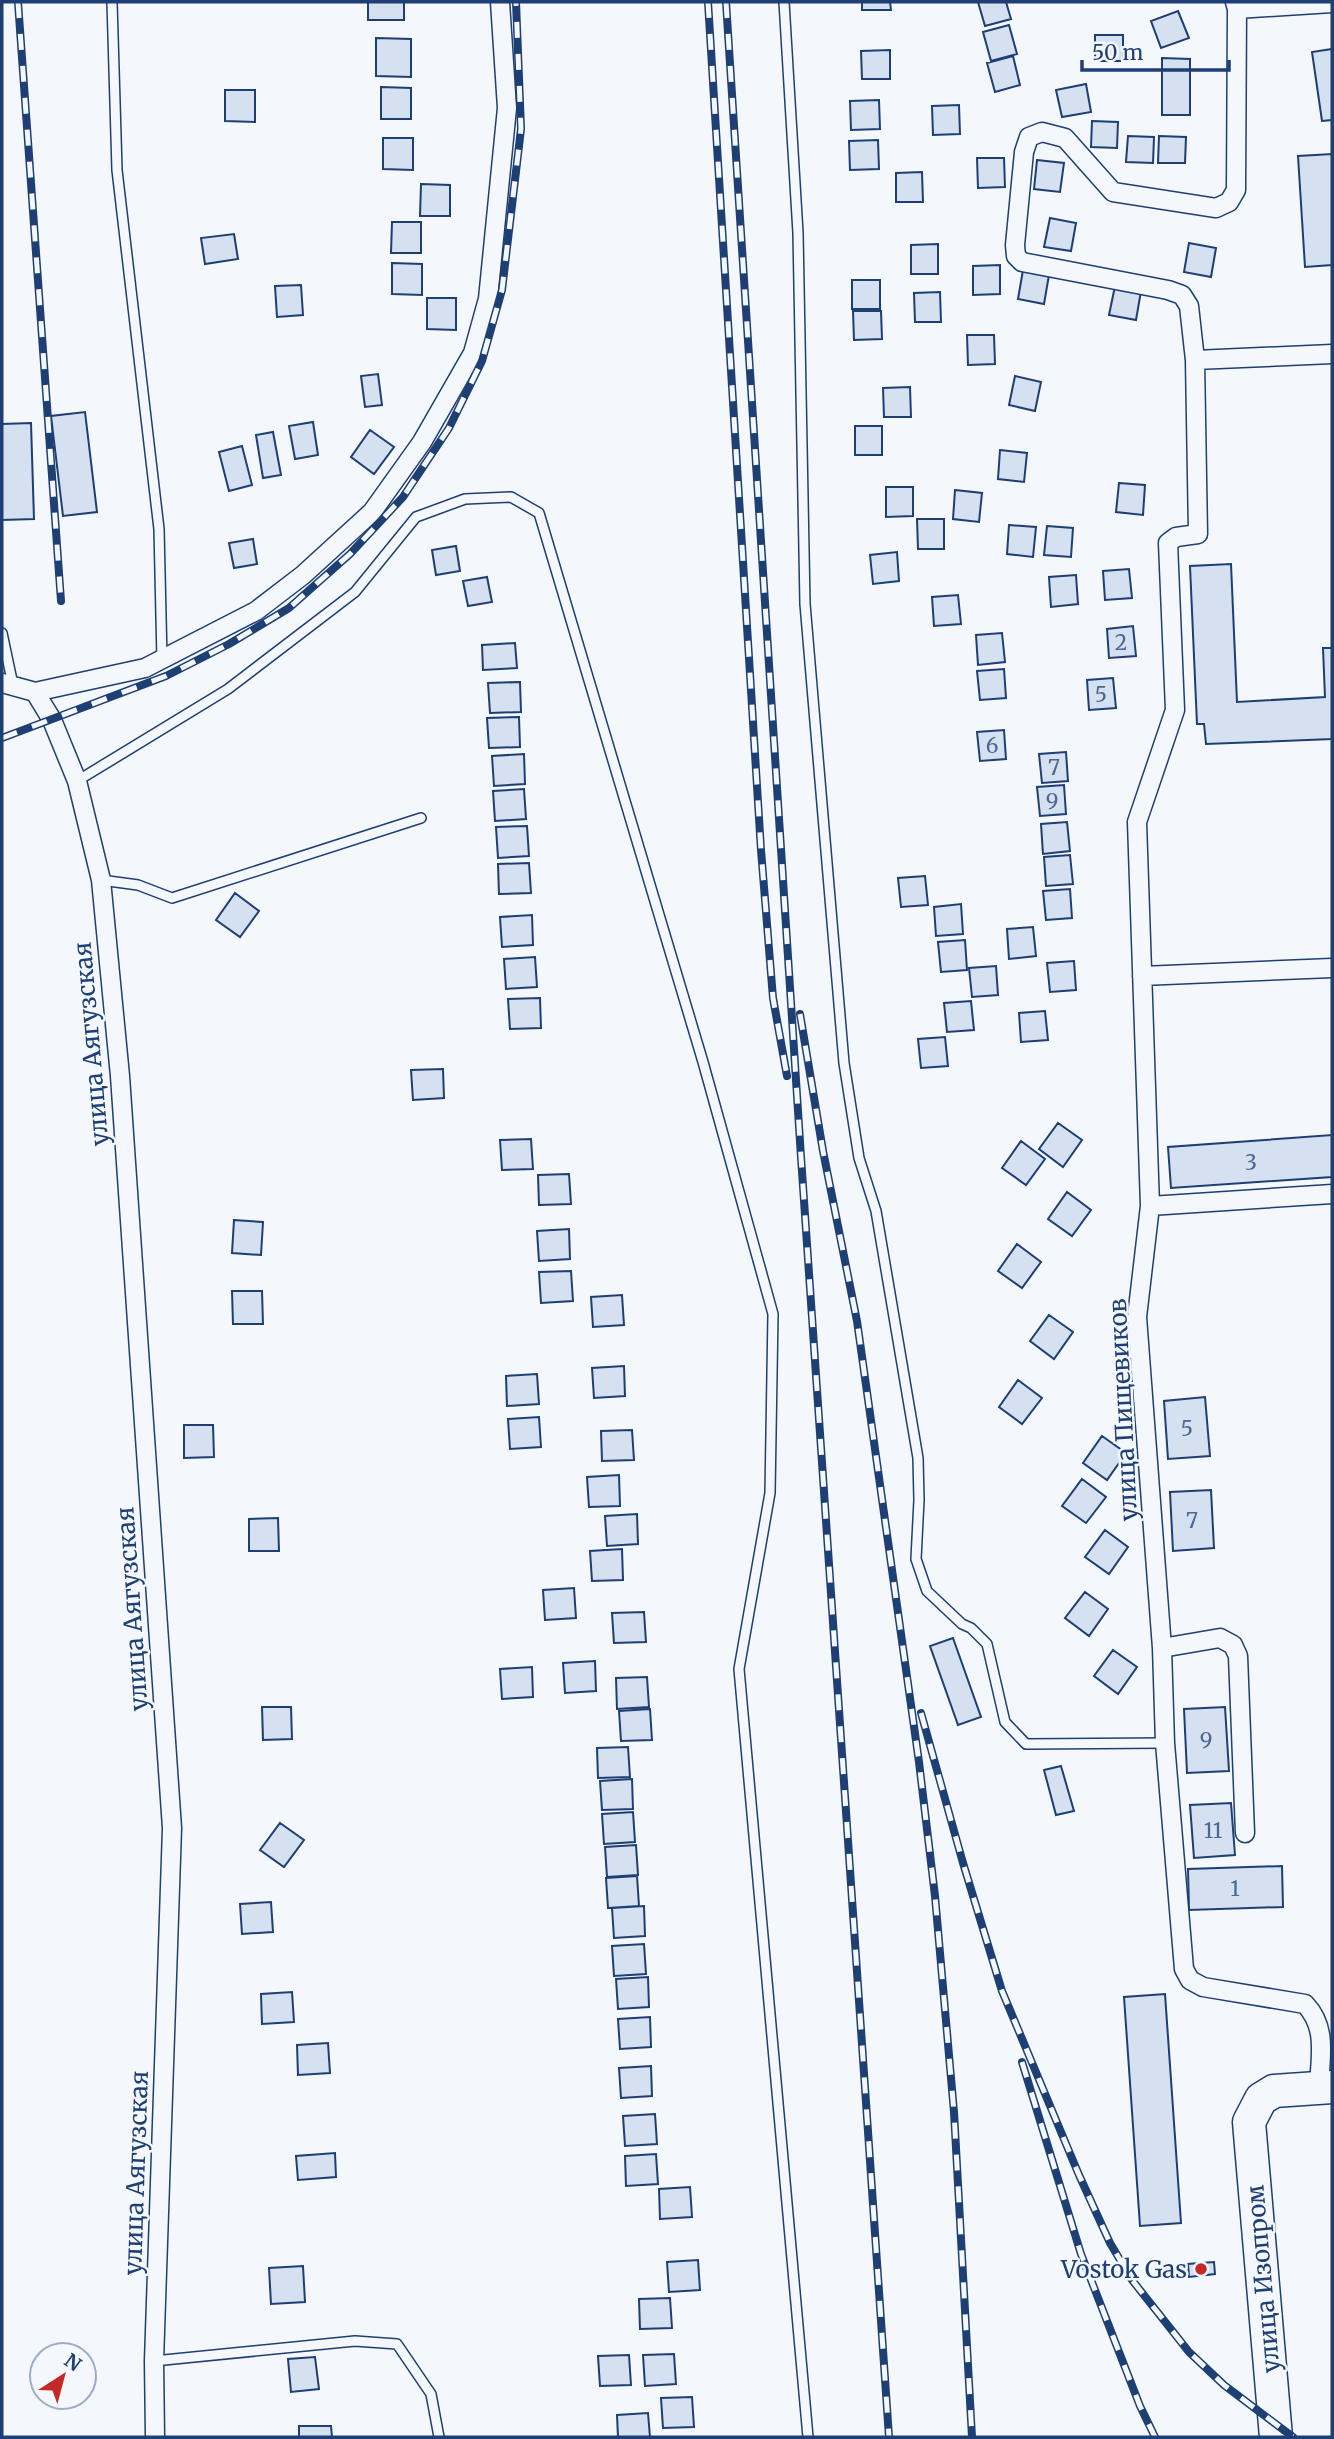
<svg xmlns="http://www.w3.org/2000/svg" width="1334" height="2439" font-family="Merriweather,serif">
  <style>
    .building { fill: #d5e0f0; stroke: #1d3f73; stroke-width: 2 }
    .lines { fill: none; stroke-linecap: round; stroke-linejoin: round }
    .lane-casing { stroke: #1d3f73; stroke-width: 12 }
    .street-casing { stroke: #1d3f73; stroke-width: 21 }
    .highway-casing { stroke: #1d3f73; stroke-width: 35 }
    .lane { stroke: #f4f7fb; stroke-width: 9 }
    .street { stroke: #f4f7fb; stroke-width: 18 }
    .highway { stroke: #f4f7fb; stroke-width: 32 }
    .rail-casing { stroke: #1d3f73; stroke-width: 8 }
    .rail { stroke: #f4f7fb; stroke-width: 5; stroke-dasharray: 16; stroke-linecap: butt }
    .poi-dot { fill: #c62828; stroke: #f4f7fb; stroke-width: 2.5 }
    .labels { text-anchor: middle; dominant-baseline: central; stroke-width: 5; stroke-linejoin: round; paint-order: stroke }
    .number-label { font-size: 21px; fill: #4b6792 }
    .street-label { font-size: 24px; fill: #1d3f73; stroke: #f4f7fb }
    .poi-label { font-size: 24px; fill: #1d3f73; stroke: #f4f7fb; text-anchor: end }
  </style>
  <rect width="100%" height="100%" fill="#f4f7fb"/>
  <path class="building" d="M368 2H404V20H368Z
    M862 2H890L891 10H862Z
    M978 2H1006L1011 19 985 26Z
    M1178 11 1189 38 1161 48 1151 21Z
    M1009 25 1017 54 991 61 983 32Z
    M1095 35H1123V61H1095Z
    M376 38 411 39V77L376 76Z
    M1332 49V120L1322 121 1312 52Z
    M890 50V79H862L861 51Z
    M1013 56 1020 85 995 92 987 63Z
    M1162 58 1190 59V115H1162Z
    M1086 84 1091 112 1062 117 1056 90Z
    M381 87 411 88V119H381Z
    M225 90H255V122L225 121Z
    M879 100 880 129 851 130 850 101Z
    M959 105 960 134 933 135 932 106Z
    M1092 121 1118 122 1117 148 1091 147Z
    M1128 136 1154 137 1153 163 1126 162Z
    M1159 136 1186 137 1185 163H1158Z
    M383 138H413V170L383 169Z
    M878 140 879 169 850 170 849 141Z
    M1332 154V265L1305 267 1298 156Z
    M977 158H1004L1005 187 978 188Z
    M1037 160 1064 163 1060 192 1034 189Z
    M922 172 923 202H896V173Z
    M421 184 450 185V216H420Z
    M1050 218 1076 223 1071 251 1044 247Z
    M392 222H421V253H391Z
    M234 234 238 259 205 264 201 238Z
    M1189 243 1216 248 1211 277 1184 272Z
    M938 244V274H911V245Z
    M392 263 422 264V295L392 294Z
    M1000 265V294L973 295V266Z
    M1023 270 1049 275 1044 304 1018 299Z
    M852 280H880V309H852Z
    M301 285 303 315 277 317 275 286Z
    M1115 286 1141 291 1136 320 1109 315Z
    M940 292 941 322H915L914 293Z
    M427 298H456V330L427 329Z
    M853 311H881L882 339 854 340Z
    M967 335H994L995 364 968 365Z
    M378 374 382 405 365 407 361 376Z
    M1015 376 1041 382 1035 411 1009 405Z
    M910 387 911 417H884L883 388Z
    M85 412 97 512 63 516 51 416Z
    M313 422 318 455 295 459 289 426Z
    M31 423 34 519 2 520V424Z
    M855 426H882V455H855Z
    M370 430 394 447 374 474 351 457Z
    M273 432 281 475 263 478 256 435Z
    M242 446 252 485 229 491 219 452Z
    M1000 450 1027 453 1024 482 998 479Z
    M1119 483 1145 485 1143 515 1116 512Z
    M886 487H913V516L886 517Z
    M955 490 982 493 979 522 953 519Z
    M917 519H944V549H918Z
    M1009 525 1036 527 1033 557 1007 554Z
    M1047 526 1073 528 1071 557 1044 555Z
    M253 539 257 564 234 568 229 543Z
    M456 546 460 571 436 575 432 550Z
    M897 552 899 581 873 584 870 555Z
    M1231 564 1237 702 1325 697 1323 648H1332V739L1206 744 1204 724H1197L1190 566Z
    M1129 569 1132 598 1105 600 1103 571Z
    M1076 575 1078 604 1051 607 1049 577Z
    M487 577 492 602 468 606 463 581Z
    M958 595 961 624 934 626 932 597Z
    M1133 626 1136 656 1109 658 1107 629Z
    M1002 633 1005 662 978 665 976 635Z
    M515 643 517 668 483 670 482 645Z
    M1004 669 1006 698 980 700 977 671Z
    M1113 678 1116 708 1089 710 1087 680Z
    M520 682 521 712 490 713 488 683Z
    M519 717 520 747 489 748 487 718Z
    M1004 730 1006 759 980 761 977 732Z
    M1066 752 1068 781 1042 783 1039 754Z
    M524 754 525 784 494 786 492 756Z
    M1064 785 1066 814 1040 816 1037 787Z
    M524 789 526 819 495 821 493 791Z
    M1067 822 1070 851 1043 854 1041 824Z
    M527 826 529 856 498 858 496 827Z
    M1070 855 1073 884 1046 886 1044 857Z
    M529 863 531 893 499 894 498 864Z
    M925 876 928 905 901 907 898 878Z
    M1070 889 1072 918 1046 920 1043 891Z
    M235 893 259 911 240 937 216 920Z
    M961 904 963 934 936 936 934 907Z
    M532 915 533 945 502 947 500 917Z
    M1033 927 1036 956 1009 959 1007 929Z
    M965 940 967 970 941 972 938 942Z
    M535 957 537 987 506 989 504 959Z
    M1074 961 1076 990 1050 992 1047 963Z
    M996 966 998 995 972 997 969 968Z
    M540 998 541 1028 510 1029 508 999Z
    M971 1001 974 1030 947 1032 944 1003Z
    M1045 1011 1048 1040 1021 1042 1019 1013Z
    M945 1037 948 1066 921 1068 918 1039Z
    M443 1069 444 1098 413 1100 411 1070Z
    M1058 1123 1082 1140 1063 1167 1039 1149Z
    M1332 1135V1177L1171 1188 1168 1147Z
    M531 1139 533 1169 502 1170 500 1140Z
    M1021 1141 1045 1159 1026 1185 1002 1168Z
    M569 1174 571 1204 539 1205 538 1175Z
    M1067 1192 1091 1210 1072 1236 1048 1219Z
    M234 1220 263 1222 261 1255 232 1253Z
    M569 1229 570 1259 539 1261 537 1231Z
    M1017 1244 1041 1262 1022 1288 998 1271Z
    M571 1271 573 1301 541 1303 539 1272Z
    M232 1291H262L263 1324H233Z
    M622 1295 624 1325 593 1327 591 1297Z
    M1049 1315 1073 1332 1054 1359 1030 1341Z
    M624 1366 625 1396 594 1398 592 1368Z
    M537 1374 539 1404 507 1406 506 1376Z
    M1018 1380 1042 1398 1022 1424 999 1407Z
    M1205 1397 1210 1456 1168 1459 1164 1401Z
    M539 1417 541 1447 510 1449 508 1419Z
    M184 1425H213L214 1457 184 1458Z
    M632 1430 634 1460 602 1461 601 1431Z
    M1102 1436 1126 1453 1107 1480 1083 1463Z
    M619 1475 620 1506 589 1507 587 1477Z
    M1082 1479 1106 1497 1086 1523 1062 1506Z
    M1211 1490 1214 1548 1173 1551 1170 1492Z
    M637 1514 638 1544 607 1546 605 1516Z
    M278 1518 279 1551H249V1519Z
    M1105 1530 1128 1547 1109 1574 1085 1557Z
    M622 1549 623 1580 592 1581 590 1551Z
    M574 1588 576 1618 545 1620 543 1590Z
    M1085 1592 1108 1609 1089 1636 1065 1618Z
    M644 1612 646 1642 614 1643 612 1613Z
    M953 1638 981 1717 958 1725 930 1646Z
    M1113 1650 1137 1667 1118 1694 1094 1676Z
    M595 1661 596 1691 565 1693 563 1663Z
    M532 1667 533 1697 502 1699 500 1669Z
    M647 1677 649 1707 617 1709 616 1678Z
    M262 1707H291L292 1739 263 1740Z
    M1225 1707 1229 1771 1187 1773 1184 1709Z
    M650 1709 652 1740 621 1741 619 1711Z
    M628 1747 630 1777 598 1778 597 1748Z
    M1061 1766 1074 1811 1056 1815 1044 1770Z
    M632 1779 633 1809 602 1810 600 1781Z
    M1231 1803 1235 1855 1194 1858 1190 1805Z
    M633 1812 635 1842 604 1844 602 1814Z
    M280 1823 304 1840 284 1867 260 1850Z
    M636 1845 638 1875 607 1877 605 1847Z
    M1282 1866 1283 1907 1189 1910 1188 1869Z
    M637 1876 639 1906 608 1908 606 1878Z
    M271 1902 273 1932 242 1934 240 1904Z
    M644 1906 645 1936 614 1938 612 1908Z
    M644 1944 646 1974 614 1976 612 1946Z
    M648 1977 649 2007 618 2009 616 1979Z
    M292 1992 294 2022 262 2024 261 1994Z
    M1165 1994 1181 2223 1140 2226 1124 1997Z
    M650 2017 651 2047 620 2049 618 2019Z
    M328 2043 330 2073 298 2075 297 2045Z
    M651 2066 652 2096 621 2098 619 2068Z
    M655 2114 657 2144 625 2146 623 2116Z
    M335 2153 336 2177 298 2180 296 2156Z
    M656 2154 658 2184 626 2186 625 2156Z
    M690 2187 692 2217 660 2219 659 2189Z
    M698 2260 700 2290 669 2292 667 2262Z
    M1214 2262 1215 2274 1189 2277 1188 2264Z
    M303 2266 305 2302 271 2304 269 2268Z
    M670 2298 672 2328 640 2329 639 2299Z
    M674 2354 676 2384 645 2386 643 2355Z
    M629 2355 631 2385 600 2386 598 2356Z
    M315 2357 319 2389 291 2392 288 2359Z
    M692 2397 694 2427 663 2428 661 2398Z
    M648 2413 650 2437H618L617 2415Z
    M299 2426H331L332 2437H299Z"/>
  <g class="lines">
    <g class="lane-casing">
      <path id="lane" d="M112 2 117 170 159 529 162 660
        M784 2 798 233 805 604 844 1063 859 1158 876 1211 918 1458 919 1500 916 1559 927 1591 962 1624 971 1628 987 1644 1005 1722 1026 1744 1165 1743
        M2 633 13 685
        M77 781 228 689 355 592 416 517 465 499 511 497 539 513 703 1062 773 1314 770 1493 739 1669 808 2437
        M101 880 138 885 172 898 421 818
        M154 2361 355 2341 397 2344 431 2394 439 2437"/>
    </g>
    <g class="street-casing">
      <path id="street" d="M1235 2 1237 9 1236 190 1229 202 1216 208 1113 192 1065 138 1042 132 1029 137 1024 152 1015 245 1016 256 1022 262 1168 290 1182 295 1189 306 1195 360 1198 534 1176 537 1168 543 1175 710 1137 822 1150 1206 1137 1317 1162 1648 1165 1743 1184 1969 1190 1980 1203 1987 1305 2004C1328 2028 1320 2057 1319 2088
        M1237 9 1332 3
        M1195 360 1332 354
        M2 683 35 692 52 720 77 781 101 880 120 1076 172 1828 154 2361 155 2437
        M35 692 145 668 256 611 303 575 372 512 422 442 473 353 488 299 507 108 500 2
        M1142 976 1332 968
        M1150 1206 1332 1194
        M1162 1648 1220 1638 1233 1645 1238 1656 1245 1833"/>
    </g>
    <g class="highway-casing">
      <path id="highway" d="M1276 2437 1249 2122 1261 2099 1274 2091 1332 2087"/>
    </g>
    <use href="#lane" class="lane"/>
    <use href="#street" class="street"/>
    <use href="#highway" class="highway"/>
    <g class="rail-casing">
      <path id="rail" d="M18 2 61 601
        M708 2 761 850 773 998 787 1076
        M726 2 801 1157 889 2437
        M2 738 166 676 229 644 289 608 350 554 403 497 449 428 482 361 502 290 521 129 516 2
        M800 1014 823 1151 857 1321 919 1762 935 1896 954 2112 972 2437
        M921 1713 963 1863 1002 1991 1079 2175 1110 2243 1132 2280 1189 2352 1224 2385 1293 2437
        M1022 2062 1081 2254 1140 2406 1155 2437"/>
    </g>
    <use href="#rail" class="rail"/>
  </g>
  <circle class="poi-dot" cx="1201" cy="2269" r="7"/>
  <g class="labels">
    <g class="number-label">
      <text x="1121" y="642">2</text>
      <text x="1101" y="694">5</text>
      <text x="992" y="745">6</text>
      <text x="1054" y="767">7</text>
      <text x="1052" y="801">9</text>
      <text x="1251" y="1162">3</text>
      <text x="1187" y="1428">5</text>
      <text x="1192" y="1520">7</text>
      <text x="1206" y="1740">9</text>
      <text x="1213" y="1830">11</text>
      <text x="1235" y="1888">1</text>
    </g>
    <g class="street-label">
      <text transform="translate(91 1044) rotate(-95)">улица Аягузская</text>
      <text transform="translate(1123 1410) rotate(-93)">улица Пищевиков</text>
      <text transform="translate(132 1609) rotate(-94)">улица Аягузская</text>
      <text transform="translate(136 2173) rotate(-88)">улица Аягузская</text>
      <text transform="translate(1263 2279) rotate(-95)">улица Изопром</text>
    </g>
    <g class="poi-label">
      <text x="1187" y="2269">Vostok Gas</text>
    </g>
  </g>
  <rect width="1334" height="2439" fill="none" stroke="#1d3f73" stroke-width="7"/>
  <g transform="translate(63 2376) rotate(36)"><circle r="33" fill="#f4f7fb" stroke="#9eadc5" stroke-width="2"/>
  <path d="M0-5L12 26L0 18L-12 26Z" fill="#c62828"/>
  <text y="-10" font-size="19" font-weight="bold" text-anchor="middle" fill="#1d3f73">N</text>
  </g>
  <path d="M1082 60v10h147v-10" fill="none" stroke="#1d3f73" stroke-width="3.5"/>
  <text x="1092" y="60" font-size="21" fill="#1d3f73" stroke="#f4f7fb" stroke-width="5" paint-order="stroke">50 m</text>
</svg>
